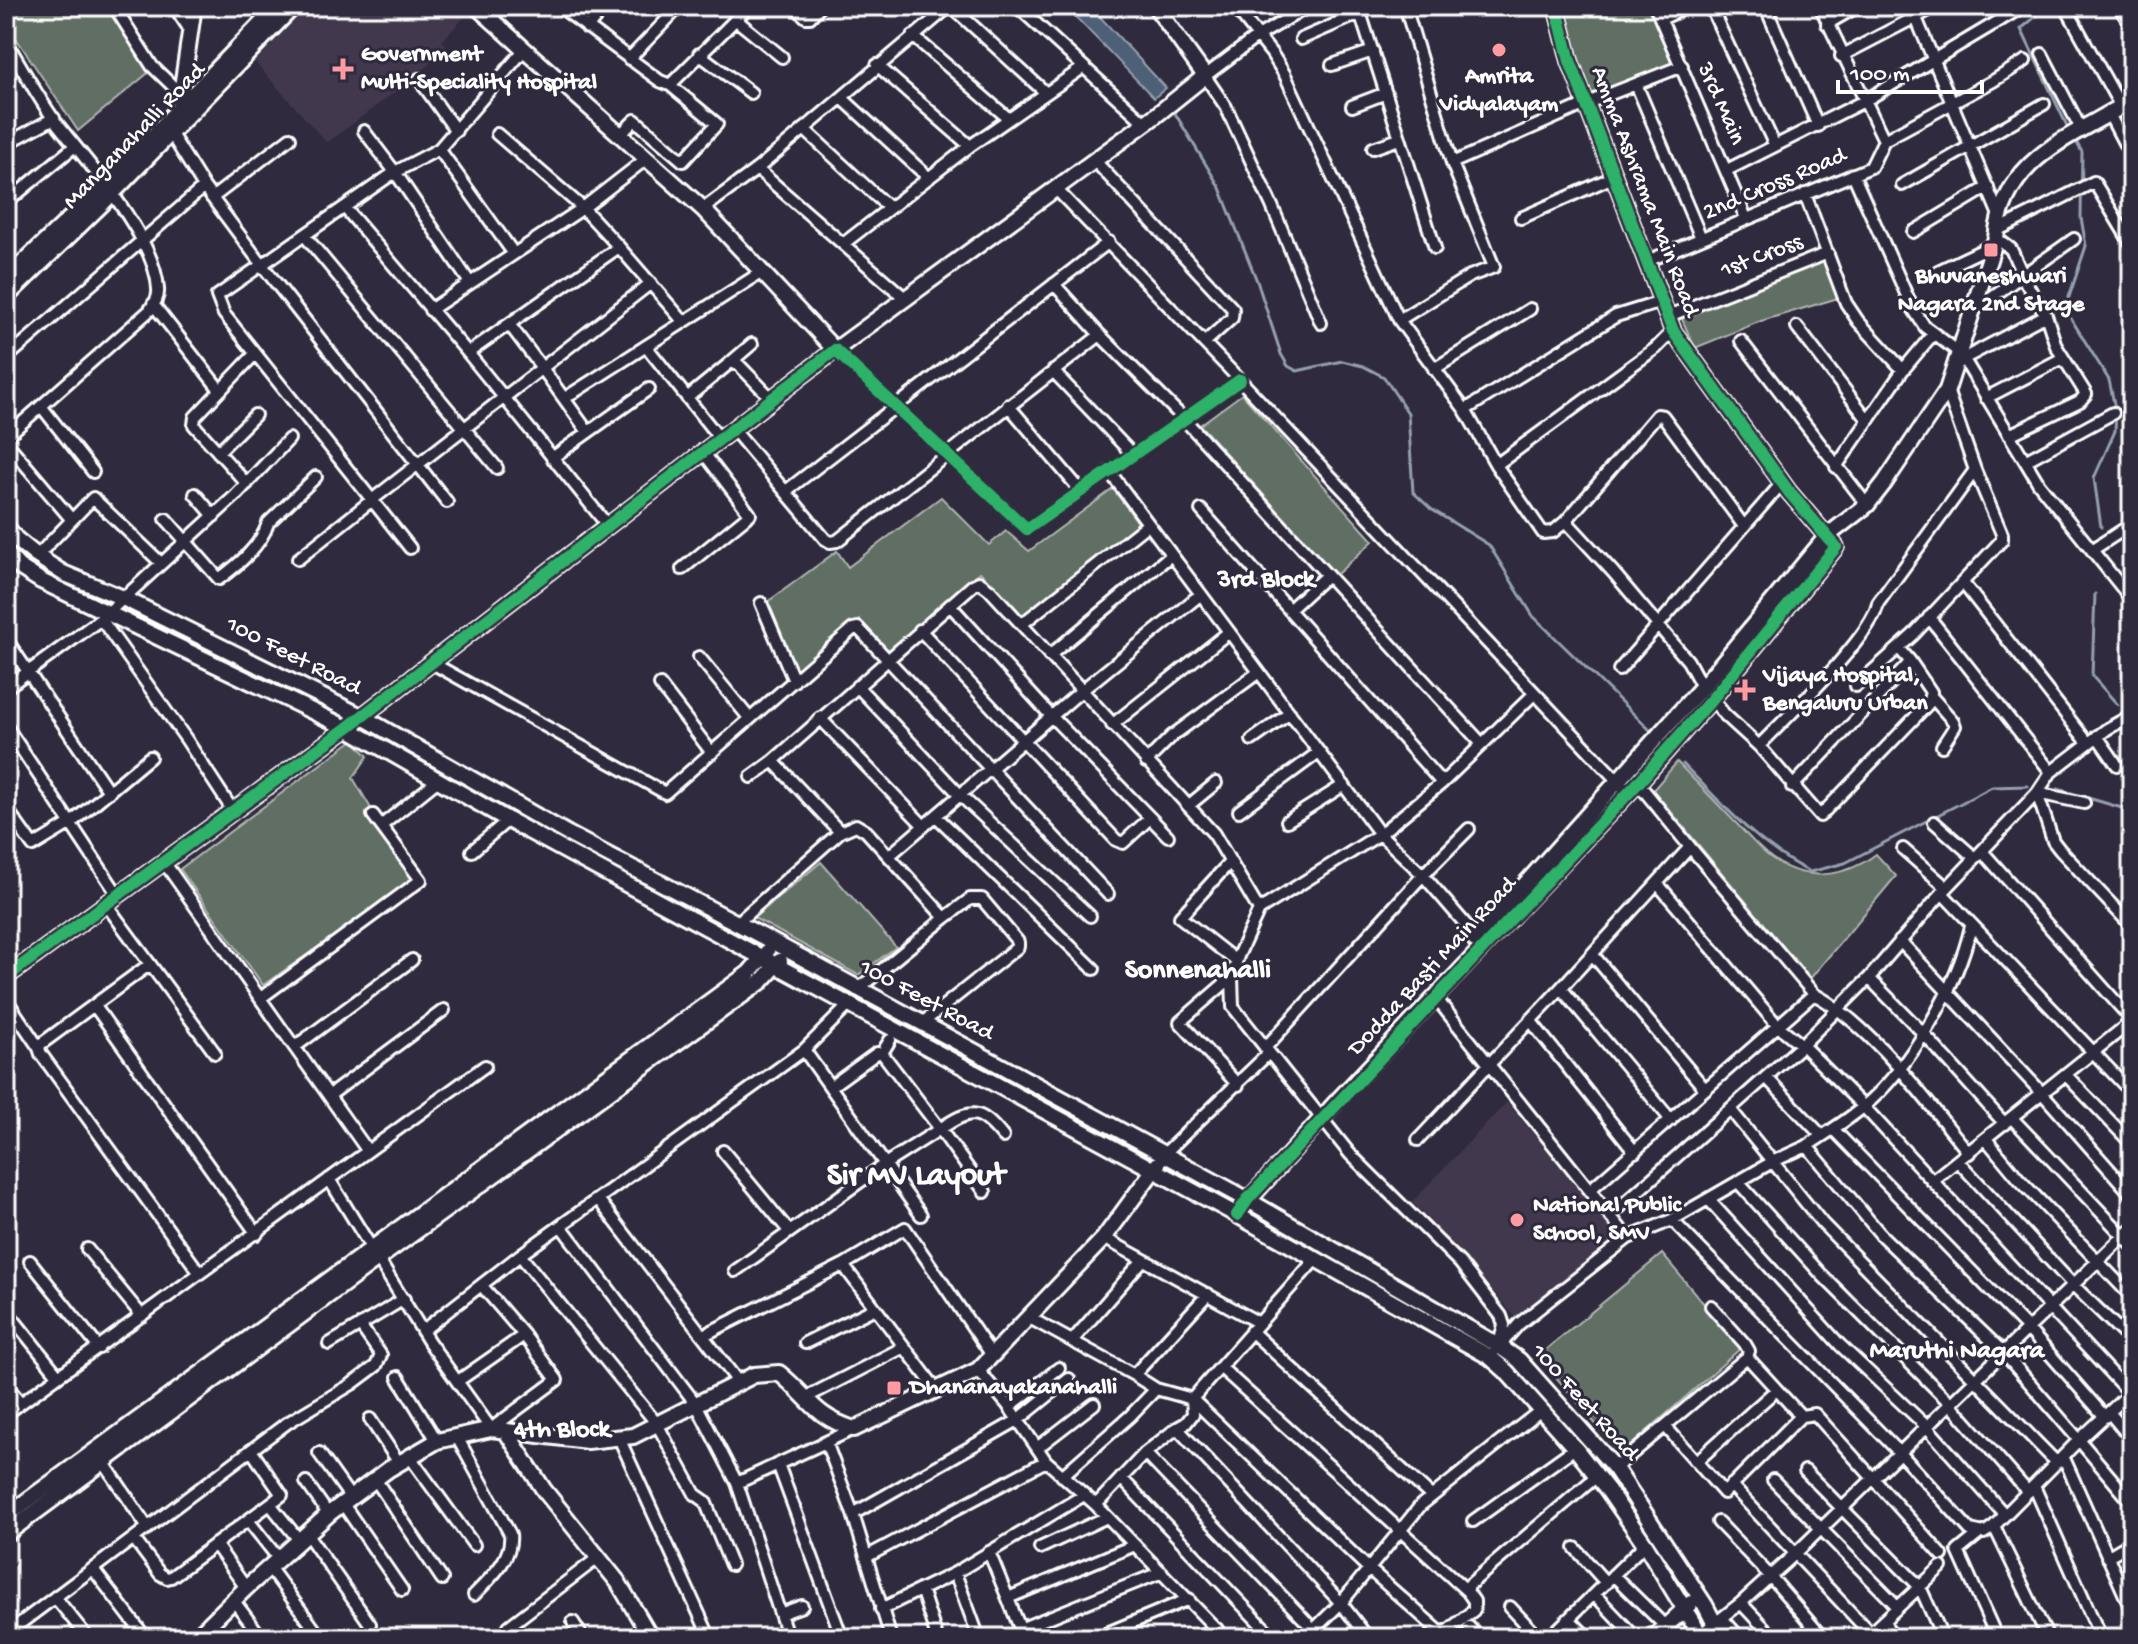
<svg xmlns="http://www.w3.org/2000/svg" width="2138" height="1644" font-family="'Gochi Hand',sans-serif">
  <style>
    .built { fill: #43394e }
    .green { fill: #606e63; stroke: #b0b6b1; stroke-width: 2 }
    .water { fill: #4e6078; stroke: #95a0ae; stroke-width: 2 }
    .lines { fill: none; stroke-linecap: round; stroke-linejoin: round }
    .stream { stroke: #95a0ae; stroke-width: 3 }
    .street-casing { stroke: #fff; stroke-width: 16 }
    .secondary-casing { stroke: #fff; stroke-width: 20 }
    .street { stroke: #2f2a3d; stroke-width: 10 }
    .secondary { stroke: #2f2a3d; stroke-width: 14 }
    .cycleway-casing { stroke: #2f2a3d; stroke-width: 17 }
    .cycleway { stroke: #2db169; stroke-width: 12 }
    .poi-dot { fill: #ff9aa2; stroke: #2f2a3d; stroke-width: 3 }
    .labels { text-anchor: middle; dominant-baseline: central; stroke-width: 6; stroke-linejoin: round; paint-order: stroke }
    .poi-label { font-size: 24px; font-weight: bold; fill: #fff; stroke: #2f2a3d; text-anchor: start }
    .street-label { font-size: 24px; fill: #fff; stroke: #2f2a3d }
    .neighbourhood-label { font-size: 26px; font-weight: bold; fill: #fff; stroke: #2f2a3d }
    .quarter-label { font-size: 28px; font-weight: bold; fill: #fff; stroke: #2f2a3d }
    .district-label { font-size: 32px; font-weight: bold; fill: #fff; stroke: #2f2a3d }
  </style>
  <rect width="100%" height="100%" fill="#2f2a3d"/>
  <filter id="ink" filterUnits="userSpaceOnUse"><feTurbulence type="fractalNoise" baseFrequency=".0125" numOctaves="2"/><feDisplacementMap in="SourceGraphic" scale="16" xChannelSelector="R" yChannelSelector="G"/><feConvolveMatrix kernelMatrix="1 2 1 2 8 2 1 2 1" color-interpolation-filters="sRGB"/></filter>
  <g filter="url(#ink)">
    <path class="built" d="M308 6H456L466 15 442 41 448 47 416 76 327 143 255 62Z
      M1507 1102 1619 1238 1515 1317 1463 1255 1412 1202Z"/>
    <path class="green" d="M6 6H106L148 73 78 131 6 23Z
      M1581 6H1649L1674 65 1587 97 1561 14Z
      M1823 260 1838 298 1761 321 1695 348 1681 317Z
      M1242 394 1373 541 1336 575 1200 425Z
      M1113 489 1139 524 1024 618 980 572 888 651 860 620 796 675 766 603 837 551 848 567 941 497 989 545 1006 531 1029 551Z
      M353 740 368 756 353 778 414 881 263 985 180 869Z
      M1677 762C1696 782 1715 801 1733 820 1746 833 1758 849 1773 859 1805 883 1846 877 1876 854L1896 876 1810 979 1653 790Z
      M821 862 896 947 858 975 754 918Z
      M1662 1254 1741 1348 1621 1454 1538 1356Z"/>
    <path class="water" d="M1065 6H1090L1166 88 1154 98Z"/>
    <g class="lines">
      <path class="stream" d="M2048 6 2021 29 2069 130
        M1173 110 1220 188 1257 281 1281 354 1288 366 1297 371 1342 361 1363 366 1384 377 1408 413 1413 492 1431 509 1489 545 1533 616 1652 732
        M2075 140 2082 152 2081 218 2086 246 2065 309 2109 380 2116 413 2115 431 2094 478 2101 527
        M2095 594 2092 676 2118 705
        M1683 764C1723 805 1758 846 1810 872L1845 863 1992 787 2028 786
        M2058 789 2132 811
        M2123 806 2132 788"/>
      <g class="street-casing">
        <path id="street" d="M114 6 152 66 181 94
          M174 6 190 30
          M559 6 660 81 670 85 717 124 683 161 635 120 620 135
          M794 6 806 17H810L820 6
          M951 6 1046 93
          M1017 6 1145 123
          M1234 6 1272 54 1285 75 1399 320 1465 410 1496 465 1543 533 1553 532 1566 521 1657 415 1663 416 1743 525
          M1309 6 1258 36 1205 76 1226 107 1272 206 1321 323
          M1358 6 1435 248
          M1655 6 1746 218
          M1710 6 1775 146
          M1765 6 1818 126
          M1911 6 1998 213
          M2065 6 2121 107
          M2119 6 2132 27
          M735 19 782 57
          M1661 19 1690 6
          M1827 24 1858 6
          M587 28 605 6
          M913 36 1009 119
          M1301 39 1361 13
          M6 41C22 68 37 96 55 121 87 162 155 236 158 289 159 298 154 304 149 311L6 437
          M524 50 439 149 395 172 217 296 224 314 372 500 542 368 509 324 619 247 583 208 646 159
          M699 54 751 93
          M2042 54 2081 129
          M1841 56 1937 6
          M629 59 680 6
          M877 65 970 146
          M1332 65 1373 51
          M419 79 456 131
          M1636 84 1701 238
          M670 85 749 6
          M842 98 929 178
          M1352 106 1386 93
          M2109 114 2132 158
          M168 129 204 187 262 265 447 502
          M804 129 888 207
          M364 131 395 172 470 283
          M1884 140 1993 81 2025 61
          M6 144 54 118
          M1373 148 1399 139
          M439 149 514 254
          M1094 160 1233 309 1232 318 1204 343
          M1452 163 1595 100 1682 66
          M757 169 906 299
          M1727 170 1866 100 2024 6
          M1853 174 1912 307 1925 327 1960 353 2039 484 2132 600
          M1902 185 2044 104
          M1056 189 1240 380 1628 792
          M1805 194 1846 303 1858 321 1903 370
          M212 198 290 138
          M6 203 75 146
          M345 208 468 353 608 526
          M703 209 757 169 950 6
          M1521 218 1613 177
          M1996 231 2094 182 2132 245
          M1913 232 1988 187
          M305 236 497 468
          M1996 238 2011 249 2026 283 2046 315 2056 346 2086 394 2080 401 2009 435
          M843 244 970 146 1084 67
          M619 247 683 321
          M1645 262 1871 167 1884 140 1820 6
          M1938 271 1993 245
          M1054 284 1100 335 1184 419 1482 744
          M153 304 220 390
          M430 310 583 208 497 134
          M1973 310 2074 239
          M1666 317 1828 253
          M1399 320 1470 276 1494 267 1452 163 1405 6
          M1797 327 1868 420
          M1741 341 1867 505
          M646 346 720 439
          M835 350 1027 529 1240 380
          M468 353 509 324
          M11 354 204 187
          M1963 359 2046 315
          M731 362 752 344
          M1434 369 1530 309
          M1053 371 1133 455
          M565 398 762 272
          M687 398 731 362 739 365 772 399
          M1986 398 2063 358
          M1008 405 1081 491
          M41 406 93 472
          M1465 410 1616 316 1661 302
          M733 429 825 539 830 542 837 541 1100 335
          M588 432 542 368 651 283
          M6 442 72 520
          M218 452 255 415
          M552 458 649 389
          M2025 461 2113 413
          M1496 465 1656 348 1673 331
          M1836 467 1903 370 1933 334
          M1109 471 1380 834 1259 910 1238 956 1232 977 1233 1007 1350 1154 1460 1263 1501 1316 1504 1325 1499 1344
          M247 484 194 425 195 417 255 354
          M786 491 1109 242
          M195 494 214 516
          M1201 510 1442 783
          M166 519 219 579C238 565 261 546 268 523L316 477
          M1566 521 1613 572 1688 661 1702 687
          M2092 550 2132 524
          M37 556 93 498 161 563
          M298 559 372 500 410 548
          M682 569 750 514 703 452
          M1963 583 2088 743
          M761 603 794 681
          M950 605 1052 717 1168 836
          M1289 610 1327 575
          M1929 617 2051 772
          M1022 624 1148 524
          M920 630 1116 840 1123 843 1150 818
          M6 639 109 792
          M1049 656 1171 555
          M699 657 750 719
          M432 663 665 793 853 629 858 628 1108 894
          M1619 670 1782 483
          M660 685 712 753
          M857 686 960 795 1090 916
          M1856 686 1913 635 2002 540V534L1975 470
          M6 688 101 619
          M1931 696 1953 721 1955 726 1942 746
          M1712 699 1725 715 1759 746 1820 816 1928 704 1931 692 1910 661
          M2132 715 2107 729 2051 772 2037 793 1942 893 2132 1093
          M820 718 924 826
          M1112 725 1229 632
          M6 726 118 895
          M2097 736 2117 765
          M1252 740 1290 713
          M1759 746C1785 719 1873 636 1878 603L1975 470 1947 390
          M1146 762 1172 736 1259 672
          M751 777 773 761
          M1638 783 1690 847
          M1792 787 1906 667 1910 661 1899 648
          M2037 793 2053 841 2060 850 2127 921
          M2037 793 2084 803
          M1188 806 1216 783
          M6 808 33 846 71 823 150 757
          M233 811 186 739 101 619 235 496 289 439
          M1239 811 1319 752
          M936 816 1094 969
          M1287 821 1344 785
          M1934 822 1975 858
          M381 826 437 781
          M840 832 773 761 973 585 979 582 989 589 1214 834 1259 910
          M1903 849 1947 888
          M472 851 508 820
          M1982 851 2132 1020
          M889 856 1081 691 1201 594
          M164 862 367 1150
          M1230 862 1180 917 1236 961
          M1657 883 1777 1025 1802 1045 1864 1107 2129 1393
          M106 904 215 1053
          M737 923 840 832 856 825 866 831 945 918 857 990
          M1479 940 1423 875 1380 834 1442 783 1534 694
          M1900 941 2043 1094 2132 1195
          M1593 955 1705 1089
          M150 964 41 1044 39 1048 41 1054 199 1272
          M1232 977 1180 1022 1238 1085
          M1869 978 1923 1033 2005 1124
          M1561 988 1671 1120
          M1814 994C1873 1026 1926 1101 1969 1153
          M262 997 421 880 373 815
          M1435 997 1628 1238
          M6 999 39 1048
          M94 1005 257 1234
          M1530 1020 1635 1152
          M921 1024 1018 947V942L982 899H970L945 918
          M296 1046 412 960
          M1265 1048 1423 875 1469 829
          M804 1050 921 1215
          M882 1053 890 1040
          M2066 1075 2132 1144
          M1766 1077 1822 1136
          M830 1087 877 1053H882L940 1129C970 1109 979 1107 1003 1137
          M330 1095 444 1010
          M1730 1109 1822 1223 2057 1463
          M2012 1118 2132 1245
          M1833 1129 2028 1329 2105 1417
          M1986 1139 2019 1179 2132 1297
          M1418 1140 1561 988 1690 847 1814 994 1591 1189
          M1807 1146C1825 1134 1845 1122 1862 1108 1910 1069 1958 985 1971 926
          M723 1151 789 1231
          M1164 1154 1269 1053
          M1958 1161 2074 1286 2132 1342
          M329 1179 429 1342 491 1429 557 1380 524 1335 482 1286
          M1932 1181 2132 1021
          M1738 1182 1822 1275 1949 1402 2028 1492
          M598 1199 739 1383
          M1709 1200 1840 1345 1926 1426 2005 1515
          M1611 1215 1802 1045 1869 978 1942 893
          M561 1226 696 1404 737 1483
          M1104 1238 1259 1323
          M87 1249 142 1316
          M520 1255 657 1424 695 1494 705 1501 731 1565
          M30 1261 99 1348
          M843 1265 936 1389
          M735 1271 885 1164 940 1129 985 1192
          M1711 1306 1745 1344 1749 1351 1747 1357
          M6 1310 58 1375
          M1028 1317 1134 1375 1156 1389 1192 1399 1368 1568 1439 1631 1446 1632 1474 1610V1601L1467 1591 1469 1585 1597 1476
          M422 1331 520 1255 804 1050 849 1005
          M1251 1331 1431 1496
          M704 1335 843 1265 905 1228 991 1354
          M1072 1341 1143 1260
          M805 1343 875 1308
          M329 1344 404 1299
          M1496 1350 1519 1324 1628 1238 1672 1220 1774 1161 1807 1146 1882 1236 2003 1352 2079 1440 1994 1526 1984 1533 1970 1530 1900 1453 1672 1220
          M1220 1367 1467 1591
          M978 1370 1007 1404 1046 1461 1096 1505 1225 1638
          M1134 1375 1208 1294
          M398 1377 437 1441
          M458 1381 524 1335
          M6 1385 21 1403
          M2132 1391 2079 1440 2132 1503
          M805 1398 904 1347
          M1009 1407 1059 1368
          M2109 1412 2132 1440
          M6 1414 485 1066
          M370 1419 399 1463
          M1665 1426 1724 1493 1801 1416
          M1177 1428 1341 1603 1368 1638
          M457 1437 510 1534C513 1559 490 1578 474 1595
          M619 1438 710 1638
          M826 1442 853 1514 891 1638
          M1037 1448 1094 1404
          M319 1453 351 1498
          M1145 1453 1322 1638
          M2063 1456 2132 1611
          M100 1457 148 1528
          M410 1457 474 1545
          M1697 1461 1776 1390
          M778 1464 838 1627
          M1615 1468 1747 1357 1801 1416 1815 1414 1942 1555
          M1805 1471 1920 1587 1943 1638
          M1062 1476 1130 1416 1156 1389
          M1121 1478 1274 1638
          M375 1479 442 1579
          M1773 1480 1898 1607
          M306 1482 329 1515
          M1731 1485 1870 1633
          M2034 1486 2101 1638
          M270 1504 299 1540
          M343 1504 402 1590
          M1096 1505 1145 1453 1177 1428 1186 1423 1193 1414 1192 1399 1314 1261
          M853 1514 1018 1420 1069 1379
          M248 1520 278 1558
          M1473 1521 1575 1448
          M1718 1522 1770 1576 1823 1638
          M1994 1526 2048 1638
          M1980 1533 1958 1551 1997 1638
          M307 1534 370 1624
          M134 1539 160 1574 167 1578 171 1577 282 1495 251 1450
          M215 1544 246 1588
          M1040 1548 1107 1517
          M1575 1548 1606 1583
          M989 1552 1024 1638
          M866 1557 1046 1461
          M2107 1557 2132 1542
          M269 1567 321 1638
          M93 1569 146 1638
          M955 1573 979 1638
          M1613 1575 1665 1626
          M921 1589 937 1638
          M1594 1594 1636 1638
          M55 1597 88 1638
          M1008 1598 1135 1545
          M234 1601 262 1638
          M1741 1603 1774 1638
          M1510 1607 1539 1638
          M881 1609 955 1573 1084 1495
          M780 1614 802 1606
          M1569 1619 1588 1638
          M1723 1619 1740 1638
          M1884 1620 1892 1638
          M573 1622 583 1638
          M1469 1627 1479 1638
          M1020 1629 1162 1572
          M6 1634 287 1423 352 1384 376 1366 381 1355 360 1325
          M1700 1635 1741 1603 1796 1553 2132 1228
          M507 1638 506 1634 509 1626 599 1557
          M788 1638 737 1483 854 1429
          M1095 1638 1189 1599
          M1192 1638 1217 1629
          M1305 1638 1341 1603 1421 1505 1541 1410
          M1549 1638 1645 1544
          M1865 1638 1941 1567"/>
      </g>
      <g class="secondary-casing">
        <path id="secondary" d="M476 6 703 209 835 350 1155 116 1205 76 1155 6
          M179 108 194 6
          M6 279 106 184 278 6
          M6 297 102 204 294 6
          M6 526 16 539 37 556 63 573 123 598 361 716 568 834 773 942 1241 1196 1499 1346 1519 1360 1615 1468 1705 1605 1722 1638
          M6 553 19 567 41 581 347 728 508 820 1237 1215 1490 1357 1506 1371 1575 1448 1607 1489 1645 1544 1702 1638
          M1475 940 1702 687 1827 536 1867 505 1885 482 1947 390 1996 238C2004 156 2072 138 2132 100
          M6 977 347 728 835 350
          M1243 1206 1340 1098 1638 783 1712 699 1836 547 1789 492 1673 331 1570 61 1556 6
          M505 1430 544 1490 618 1582 651 1638
          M6 1516 749 973 767 952
          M6 1534 379 1258 762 981 780 961
          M195 1638 246 1588 330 1513 389 1469 437 1441 491 1429 587 1441 633 1436 754 1375 779 1373C810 1398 813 1416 854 1429L978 1370 1104 1238 1158 1164
          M1653 1638 1691 1603"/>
      </g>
      <use href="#street" class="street"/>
      <use href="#secondary" class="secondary"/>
      <g class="cycleway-casing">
        <path id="cycleway" d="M6 977 347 728 835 350 1027 529 1240 380
          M1237 1215 1248 1199 1638 783 1712 699 1836 547 1789 492 1673 331 1570 61 1556 6"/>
      </g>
      <use href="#cycleway" class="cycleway"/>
    </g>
  </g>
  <g class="poi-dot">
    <circle cx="1499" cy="50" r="8"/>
    <path d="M339 57h8v8h8v8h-8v8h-8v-8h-8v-8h8z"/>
    <rect x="1983" y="242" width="16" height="16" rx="4"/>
    <path d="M1741 678h8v8h8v8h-8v8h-8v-8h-8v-8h8z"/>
    <circle cx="1517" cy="1220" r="8"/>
    <rect x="886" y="1380" width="16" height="16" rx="4"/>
  </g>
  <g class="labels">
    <g class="poi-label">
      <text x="361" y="55">Government<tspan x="361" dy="28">Multi-Speciality Hospital</tspan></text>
      <text x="1499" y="77" text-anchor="middle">Amrita<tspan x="1499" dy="28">Vidyalayam</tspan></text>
      <text x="1991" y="277" text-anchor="middle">Bhuvaneshwari<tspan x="1991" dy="28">Nagara 2nd Stage</tspan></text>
      <text x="1763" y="676">Vijaya Hospital,<tspan x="1763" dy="28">Bengaluru Urban</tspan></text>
      <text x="1533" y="1206">National Public<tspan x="1533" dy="28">School, SMV</tspan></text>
      <text x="910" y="1388">Dhananayakanahalli</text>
    </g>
    <g class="street-label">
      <text transform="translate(1720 104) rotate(66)">3rd Main</text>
      <text transform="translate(135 137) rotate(-46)">Manganahalli Road</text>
      <text transform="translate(1775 185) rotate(-23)">2nd Cross Road</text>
      <text transform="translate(1644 192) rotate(69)">Amma Ashrama Main Road</text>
      <text transform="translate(1762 257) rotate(-21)">1st Cross</text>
      <text transform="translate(293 657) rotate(27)">100 Feet Road</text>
      <text transform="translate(1433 967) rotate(-47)">Dodda Basti Main Road</text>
      <text transform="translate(926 1001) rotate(28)">100 Feet Road</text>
      <text transform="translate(1584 1403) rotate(48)">100 Feet Road</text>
    </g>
    <g class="neighbourhood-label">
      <text x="1266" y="581">3rd Block</text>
      <text x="1957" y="1352">Maruthi Nagara</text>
      <text x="562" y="1431">4th Block</text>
    </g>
    <g class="quarter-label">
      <text x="1198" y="971">Sonnenahalli</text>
    </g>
    <g class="district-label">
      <text x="916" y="1177">Sir MV Layout</text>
    </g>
  </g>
  <rect width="2138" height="1644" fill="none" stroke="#2f2a3d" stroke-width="32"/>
  <rect x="16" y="16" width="2106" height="1612" fill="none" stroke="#fff" stroke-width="3" filter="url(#ink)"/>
  <path d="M1838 80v12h144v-12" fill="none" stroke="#ffffff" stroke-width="4"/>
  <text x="1850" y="80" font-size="24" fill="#ffffff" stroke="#2f2a3d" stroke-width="6" paint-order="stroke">100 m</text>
</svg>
